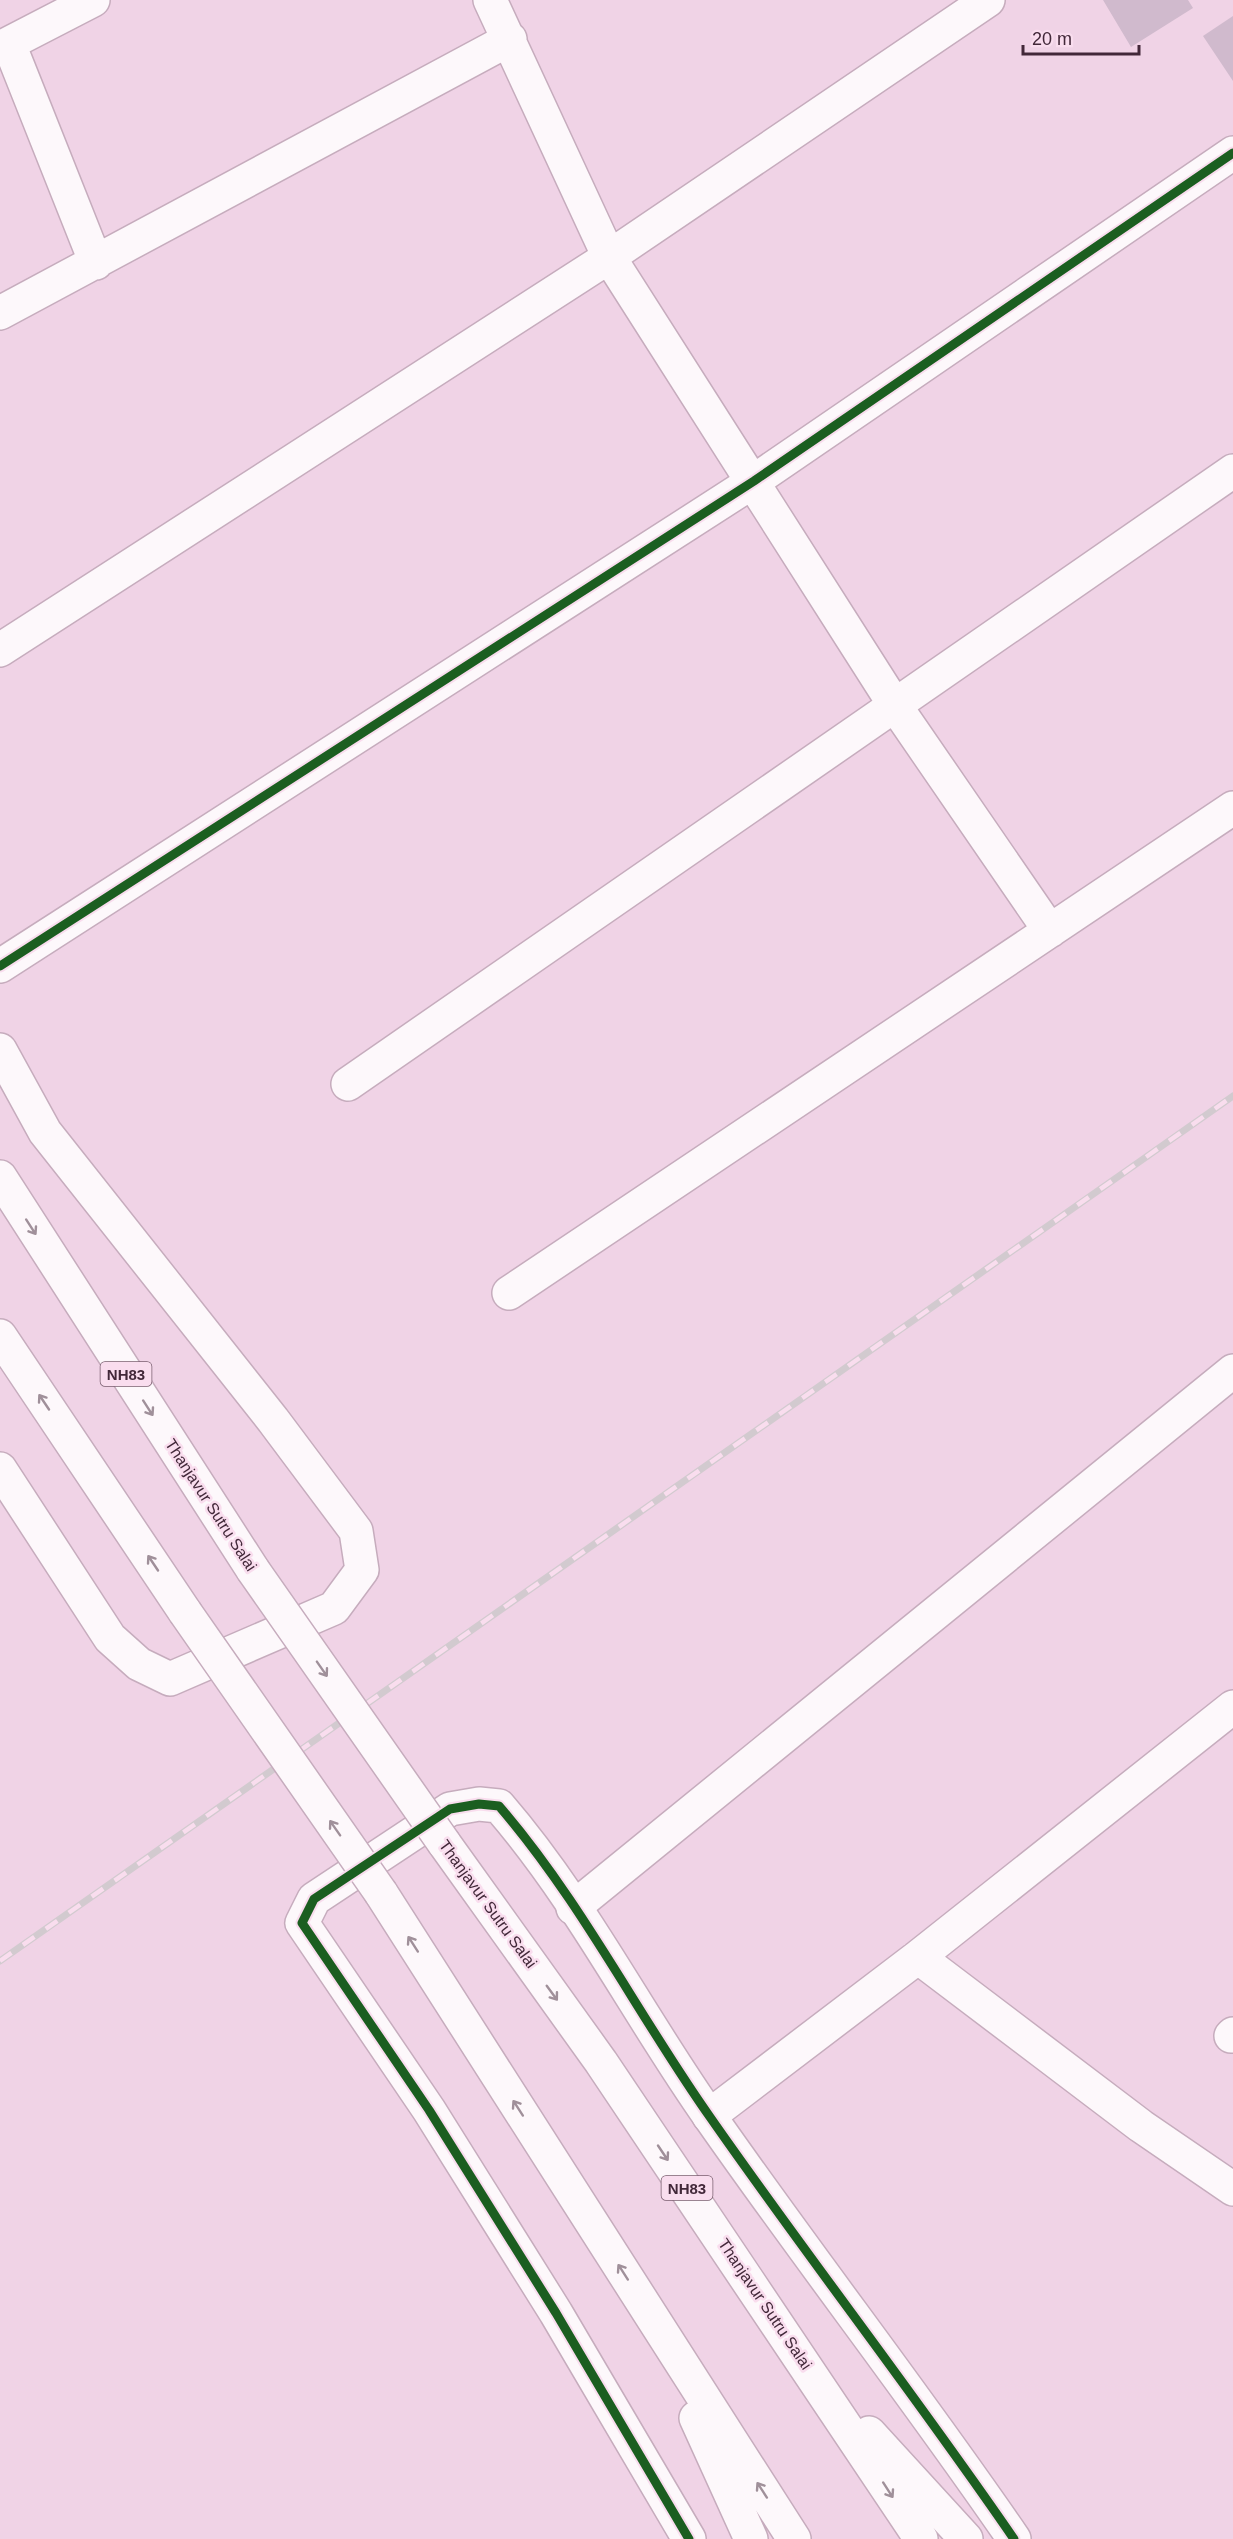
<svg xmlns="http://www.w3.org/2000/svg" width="1233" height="2539" font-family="Helvetica,sans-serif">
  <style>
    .building { fill: #d0bacd }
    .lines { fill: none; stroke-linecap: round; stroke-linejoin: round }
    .minor-casing { stroke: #c6acbd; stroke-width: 36 }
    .tertiary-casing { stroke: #c6acbd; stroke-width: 36 }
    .trunk-casing { stroke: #c6acbd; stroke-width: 36 }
    .minor { stroke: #fdf8fb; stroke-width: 33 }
    .tertiary { stroke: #fdf8fb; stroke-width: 33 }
    .trunk { stroke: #fdf8fb; stroke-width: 33 }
    .rail-casing { stroke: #d2cacf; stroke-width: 7 }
    .rail { stroke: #f9ddee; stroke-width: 4.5; stroke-dasharray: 14; stroke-linecap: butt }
    .trunk-bridge-casing { stroke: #c6acbd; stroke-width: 36; stroke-linecap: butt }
    .trunk-bridge { stroke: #fdf8fb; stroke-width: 33 }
    .cycleway-casing { stroke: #f9ddee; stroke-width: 13 }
    .cycleway { stroke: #1b5e20; stroke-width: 9 }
    .oneway { stroke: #a0909a }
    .labels { text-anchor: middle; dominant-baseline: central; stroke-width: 5; stroke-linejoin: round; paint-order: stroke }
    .shield { fill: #f9ddee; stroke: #795e6f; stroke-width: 1.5 }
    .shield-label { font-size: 15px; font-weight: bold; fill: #422839 }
    .street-label { font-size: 16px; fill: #422839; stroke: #f9ddee }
  </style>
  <rect width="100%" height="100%" fill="#f0d3e6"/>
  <path class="building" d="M1103 0H1188L1193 8 1131 47Z
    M1233 16V81L1203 36Z"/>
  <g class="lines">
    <g class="minor-casing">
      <path id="minor" d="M490 0 609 257 894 704 1050 931
        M9 44 96 263
        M0 48 93 0
        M0 313 510 39
        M0 650 609 257 988 0
        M0 966 754 481 1233 153
        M348 1084 1233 471
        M509 1293 1233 808
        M573 1908 1233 1371
        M918 1957 1141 2126 1233 2189
        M1231 2036 1233 2034
        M709 2116 918 1957 1233 1707"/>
    </g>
    <g class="tertiary-casing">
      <path id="tertiary" d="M0 1050 45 1132 273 1420 356 1531 362 1570 334 1608 170 1679 139 1664 110 1638 0 1469
        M689 2539 556 2313 429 2110 302 1923 314 1899 450 1809 479 1804 499 1806C581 1901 638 2015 710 2117 809 2259 916 2396 1014 2539"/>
    </g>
    <g class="trunk-casing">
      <path id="trunk" d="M0 1177 253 1570
        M0 1336 185 1612
        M444 1843 601 2062 921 2539
        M381 1893 794 2539
        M696 2418 751 2539
        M869 2433 966 2539"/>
    </g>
    <use href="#minor" class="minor"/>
    <use href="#tertiary" class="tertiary"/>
    <use href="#trunk" class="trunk"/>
    <g class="rail-casing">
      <path id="rail" d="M0 1961 1233 1096"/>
    </g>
    <use href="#rail" class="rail"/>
    <g class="trunk-bridge-casing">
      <path id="trunk-bridge" d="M253 1570 444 1843
        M185 1612 381 1893"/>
    </g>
    <use href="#trunk-bridge" class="trunk-bridge"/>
    <g class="cycleway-casing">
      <path id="cycleway" d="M0 966 754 481 1233 153
        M689 2539 556 2313 429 2110 302 1923 314 1899 450 1809 479 1804 499 1806C581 1901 638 2015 710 2117 809 2259 916 2396 1014 2539"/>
    </g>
    <use href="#cycleway" class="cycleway"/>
  </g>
  <defs><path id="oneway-shaft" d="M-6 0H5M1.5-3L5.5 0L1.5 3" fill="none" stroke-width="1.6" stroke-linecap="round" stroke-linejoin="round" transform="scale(1.5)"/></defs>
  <g class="oneway">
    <use href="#oneway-shaft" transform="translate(31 1227) rotate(57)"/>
    <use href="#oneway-shaft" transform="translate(44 1402) rotate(-124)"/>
    <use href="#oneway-shaft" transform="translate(148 1408) rotate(57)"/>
    <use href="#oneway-shaft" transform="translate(153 1563) rotate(-124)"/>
    <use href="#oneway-shaft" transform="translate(322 1669) rotate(55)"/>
    <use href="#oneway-shaft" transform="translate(335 1828) rotate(-125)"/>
    <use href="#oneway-shaft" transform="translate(413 1944) rotate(-123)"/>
    <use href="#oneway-shaft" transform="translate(552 1993) rotate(54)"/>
    <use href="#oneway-shaft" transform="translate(518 2108) rotate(-123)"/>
    <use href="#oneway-shaft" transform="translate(663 2153) rotate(56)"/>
    <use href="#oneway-shaft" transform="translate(623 2272) rotate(-123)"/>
    <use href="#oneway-shaft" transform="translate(762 2490) rotate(-123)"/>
    <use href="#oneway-shaft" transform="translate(888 2490) rotate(57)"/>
  </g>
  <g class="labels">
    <g class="shield">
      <rect x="100.5" y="1362" width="51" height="24" rx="4.5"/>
      <rect x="661.5" y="2176" width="51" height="24" rx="4.5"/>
    </g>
    <g class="shield-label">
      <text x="126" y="1374">NH83</text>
      <text x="687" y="2188">NH83</text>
    </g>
    <g class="street-label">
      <text transform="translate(211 1505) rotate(57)">Thanjavur Sutru Salai</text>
      <text transform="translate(488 1904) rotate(54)">Thanjavur Sutru Salai</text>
      <text transform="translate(765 2304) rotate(56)">Thanjavur Sutru Salai</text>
    </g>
  </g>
  <path d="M1023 45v9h116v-9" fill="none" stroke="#422839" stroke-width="3"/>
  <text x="1032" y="45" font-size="18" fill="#422839" stroke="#f9ddee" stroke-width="4.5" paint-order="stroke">20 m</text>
</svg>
